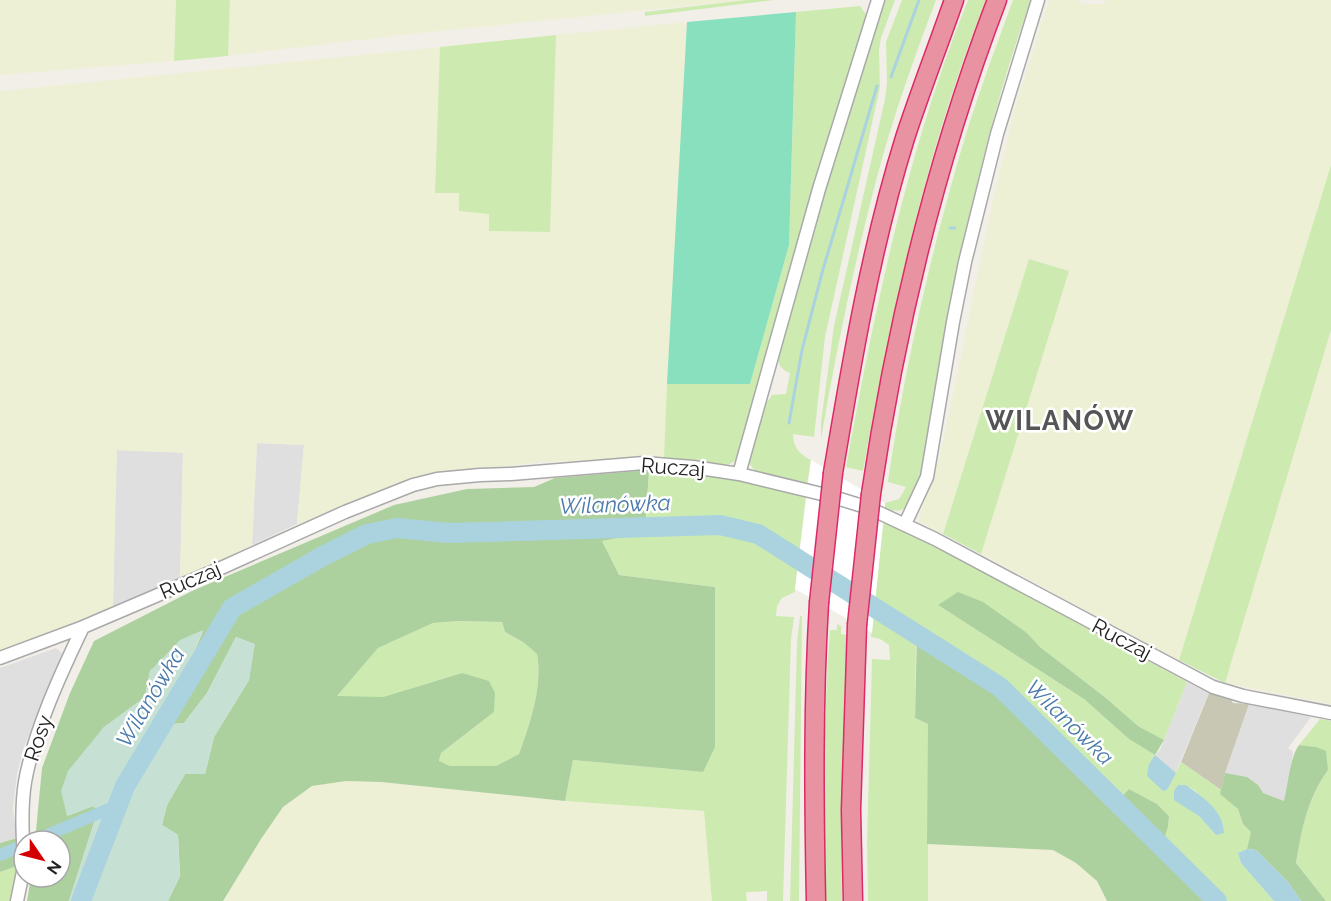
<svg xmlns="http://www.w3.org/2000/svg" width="1331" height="901" font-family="Raleway,sans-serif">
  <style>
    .residential { fill: #e0dfdf }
    .construction { fill: #c7c7b4 }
    .farmland { fill: #eef0d5 }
    .grass { fill: #cdebb0; fill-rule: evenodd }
    .forest { fill: #add19e; fill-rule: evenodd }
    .wetland { fill: #c6e0d4 }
    .pitch { fill: #88e0be }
    .water { fill: #aad3df }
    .pier { fill: #fff }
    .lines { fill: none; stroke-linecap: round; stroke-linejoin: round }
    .stream { stroke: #aad3df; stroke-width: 3 }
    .canal { stroke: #aad3df; stroke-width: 12 }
    .river { stroke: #aad3df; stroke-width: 20 }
    .minor-casing { stroke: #a9a9a9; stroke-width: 15 }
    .highway-casing { stroke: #dc2a67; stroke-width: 21 }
    .minor { stroke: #fff; stroke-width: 12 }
    .highway { stroke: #e892a2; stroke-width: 18 }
    .highway-bridge-casing { stroke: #dc2a67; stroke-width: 21; stroke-linecap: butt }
    .highway-bridge { stroke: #e892a2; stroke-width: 18 }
    .labels { text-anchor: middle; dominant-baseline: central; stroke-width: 5; stroke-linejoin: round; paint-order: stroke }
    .street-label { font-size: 21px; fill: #222; stroke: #fff }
    .water-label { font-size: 22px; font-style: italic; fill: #4a7aab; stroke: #fff }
    .district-label { font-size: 27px; font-weight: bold; letter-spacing: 1.5px; fill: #555; stroke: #fff }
  </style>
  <rect width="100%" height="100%" fill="#f2efe9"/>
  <path class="residential" d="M257 443 304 445 297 524 252 545Z
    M116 450 183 452 180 579 113 606Z
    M56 648 63 654 24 747 17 774 13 809 17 838 0 843V668Z
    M1187 682 1209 693 1170 786 1149 764 1161 748Z
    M1249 704 1311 717 1288 748 1293 752 1289 783 1284 802 1220 794 1225 773Z"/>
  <path class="construction" d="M1210 691 1231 699 1233 703 1249 704 1225 773 1221 790 1181 762Z"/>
  <path class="farmland" d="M0 0H176L174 61 0 75Z
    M230 0H747L410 34 228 56Z
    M1049 0H1079L1082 4H1104L1106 0H1331V165L1179 660 981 554 1068 270 1029 259 943 534 918 521 941 452 992 204 1015 107Z
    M687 22 664 458 541 462 425 475 356 503 297 524 304 445 257 443 252 545 180 579 183 453 117 450 113 606 0 653V91L440 47 435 193H459V211L489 214V230L549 232 556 35Z
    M1331 330V704L1225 683Z
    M346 781 381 782 565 801 704 811 715 901H223L261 839 283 807 312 786Z
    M927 844 1053 850 1076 863 1097 881 1107 901H928Z"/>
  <path class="grass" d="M176 0H230L228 56 174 61Z
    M747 0H774L645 16V12Z
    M884 0H895L881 38 879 50 880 87 825 337 814 437 793 434C793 447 799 454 811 460L807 485 756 472 749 463V458L763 408 772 395 786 394 790 373C782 370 780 367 777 358L833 157Z
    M902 0H936C914 58 893 117 877 177 854 264 836 351 821 439V422L834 326 885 99 887 83 886 42Z
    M968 0H986C925 152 892 311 863 471L846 467C875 308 907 151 968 0Z
    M1013 0H1031C996 94 974 194 953 292 941 352 935 413 922 473 915 493 911 519 885 508V503L899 499 906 487 888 482C905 364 932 247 966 134 980 89 997 44 1013 0Z
    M860 6 867 16 866 22 739 455 736 460 728 465 664 458 667 384H750L789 245 796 12Z
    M556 35 550 232 489 231V214L459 211V193H435L440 47Z
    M1331 165V330L1225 683 1179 660Z
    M1029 259 1069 271 981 554 943 534Z
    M649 470 736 478 806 495 799 555C781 542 762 529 741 524 710 517 677 522 646 523Z
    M884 518 1187 682 1164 740 1138 726 1106 698 1040 647 1027 633 938 605 1084 699 1129 739 1155 755 1149 764 1163 791 1167 790 1181 762 1221 790V794L1238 809 1243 824 1252 832 1247 849 1238 853 1241 863 1274 901H1225L1163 839 1168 827 1169 816 1157 804 1129 789 1121 800 980 667 917 630 875 599ZM1178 785C1204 785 1209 815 1216 835L1199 816Z
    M727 531 748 536 798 565 795 592 782 598 777 606 776 616 794 617 791 639 783 901H767V891L748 892 746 893 747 901H712L704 811 565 801 573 760 703 772 714 625 715 587 619 575 601 540 645 532Z
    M874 611 916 637 915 718 928 724V901H868L867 843 872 659 890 660 889 645 880 639 871 637Z
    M800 616H802L799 901H790L797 643Z
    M457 621 502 622 505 632 523 642 537 654C543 687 530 723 519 754L496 766H450L439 762 441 753 494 712 462 673 383 697H336L378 648 433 623Z
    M837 624 841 626V634L847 635 841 815 842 901H825C824 811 823 720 830 630H837Z
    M1320 719 1331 721V901H1326L1296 863C1302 829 1307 799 1328 770L1316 747 1299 745Z
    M17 866 11 901H0V872Z"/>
  <path class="forest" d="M649 470 645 532 602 541 619 575 715 587V747L703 772 573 760 565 801 381 782 346 781 312 786 283 807 261 839 223 901H168L180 876 178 835 162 825 167 805 185 774H205L214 737 249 680 254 644 236 637 207 693 184 723 173 724 180 686 203 631 150 671 145 697 103 728 91 746 67 816 93 806 98 810 69 901H27L31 877H60V841H35L42 768 70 693 94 641 192 591 394 505 467 489 534 487 555 478ZM457 621 502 622 505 632 523 642 537 654C543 687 530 723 519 754L496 766H450L439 761 441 753 494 712 495 693 489 681 462 673 383 697 337 696 378 648 433 623Z
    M958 592 983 602 1027 633 1040 647 1106 698 1138 726 1164 740 1155 755 1129 739 1084 699 938 605Z
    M917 630 980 667 1120 799 1129 789 1157 804 1169 816 1168 827 1164 839 1225 901H1107L1097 881 1076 863 1053 850 927 844 928 724 915 718Z
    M1299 745 1316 747 1326 751 1328 770C1307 799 1302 829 1296 863L1326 901H1301L1288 882 1256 850 1247 849 1251 832 1243 824 1238 809 1220 794 1225 773 1247 777 1258 785 1263 793 1284 801C1288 785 1290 757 1299 745Z
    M17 838V866L0 872V843Z"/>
  <path class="wetland" d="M203 630 180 686 173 724 184 723 207 693 236 637 255 644 249 680 214 737 205 774H185L167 805 162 825 178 835 180 876 168 901H69L98 810 93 806 67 816 61 791 68 771 103 728 145 697 150 671 180 640Z"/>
  <path class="pitch" d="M796 12 789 245 750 384H667L687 22Z"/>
  <path class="water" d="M1155 755 1176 773 1167 790 1163 791 1147 776 1149 764Z
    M1178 785H1186C1203 798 1223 809 1224 833L1216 835 1199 816 1174 800V791Z
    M1247 849 1256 850 1288 882 1301 901H1274L1241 863 1238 853Z"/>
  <path class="pier" d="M811 460 885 503 872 633 795 589Z"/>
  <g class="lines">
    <path class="stream" d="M891 77 919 0
      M950 228H955
      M789 423 802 350 822 273 877 86"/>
    <path class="canal" d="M33 841 116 806
      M0 855 24 845"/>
    <path class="river" d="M81 901 125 786 232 608 323 556 367 534 397 528 449 533 720 525 758 534 1000 687 1217 901"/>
    <g class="minor-casing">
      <path id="minor" d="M739 474 819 189 878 0
        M905 524 927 477 953 322 965 262 997 134 1038 0
        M0 658 83 627 221 568 345 512 413 485 437 479 480 475 511 474 644 463 693 467 739 474 830 496 869 508 935 539 1213 687 1243 696 1331 713
        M24 856C22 831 21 807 25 782 34 731 61 673 83 627
        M17 901 24 867"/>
    </g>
    <g class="highway-casing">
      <path id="highway" d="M833 473C852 360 871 247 905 138 920 92 938 46 954 0
        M871 494C896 325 936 160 997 0
        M816 901C814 801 813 702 819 603
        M853 901 851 810 857 625"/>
    </g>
    <use href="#minor" class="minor"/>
    <use href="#highway" class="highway"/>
    <g class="highway-bridge-casing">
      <path id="highway-bridge" d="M819 603 833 473
        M857 625 871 494"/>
    </g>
    <use href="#highway-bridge" class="highway-bridge"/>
  </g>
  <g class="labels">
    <g class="street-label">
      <text transform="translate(673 467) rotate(4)">Ruczaj</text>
      <text transform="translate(190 580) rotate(-23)">Ruczaj</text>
      <text transform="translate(1122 639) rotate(28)">Ruczaj</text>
      <text transform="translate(38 738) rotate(-71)">Rosy</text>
    </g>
    <g class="water-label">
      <text transform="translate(615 504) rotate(-2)">Wilanówka</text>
      <text transform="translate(150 697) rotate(-59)">Wilanówka</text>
      <text transform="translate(1070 722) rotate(44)">Wilanówka</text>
    </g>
    <g class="district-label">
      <text x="1060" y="420">WILANÓW</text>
    </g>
  </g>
  <g transform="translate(42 859) rotate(125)"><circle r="28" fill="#ffffff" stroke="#a7a7a7" stroke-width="1.5"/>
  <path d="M0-4.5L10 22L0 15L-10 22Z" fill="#d40000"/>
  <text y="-9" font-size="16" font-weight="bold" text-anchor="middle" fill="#222222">N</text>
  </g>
</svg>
